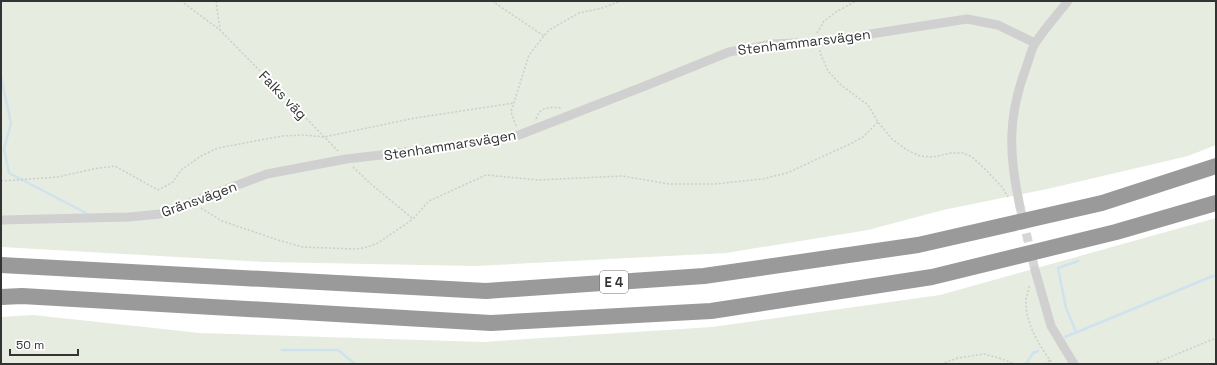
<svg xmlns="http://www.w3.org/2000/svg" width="1217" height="365" font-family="'Space Grotesk',sans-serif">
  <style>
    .green { fill: #e6ecdf }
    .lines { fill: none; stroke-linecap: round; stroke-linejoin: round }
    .stream { stroke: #cfe2ee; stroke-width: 2.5 }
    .street-tunnel { stroke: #d6d6d6; stroke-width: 9; stroke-dasharray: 9 4.5; stroke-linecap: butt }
    .path { stroke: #cdcdcd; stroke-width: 1.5; stroke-dasharray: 2 2; stroke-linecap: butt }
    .street { stroke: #d0d0d0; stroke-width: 9 }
    .highway { stroke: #9a9a9a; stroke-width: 16 }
    .labels { text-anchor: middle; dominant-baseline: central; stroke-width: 4; stroke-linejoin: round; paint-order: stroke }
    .shield { fill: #fff; stroke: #707070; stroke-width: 1 }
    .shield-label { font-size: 13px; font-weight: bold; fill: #333 }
    .street-label { font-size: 14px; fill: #333; stroke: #fff }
  </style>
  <rect width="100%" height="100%" fill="#fff"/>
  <path class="green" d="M1 1H1216V145L1188 156 1047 189 943 210 868 230 726 253 475 266 266 262 1 247Z
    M1216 218V364H1V317L33 315 200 333 483 342 712 327 940 295Z"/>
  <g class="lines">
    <path class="stream" d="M1 77 11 123 4 149 9 173 86 213
      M1076 332 1066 308 1058 268 1078 261
      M1065 337 1213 276H1216
      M282 350H338L355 364
      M1026 364 1033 353 1038 351"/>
    <path class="street-tunnel" d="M1020 207 1035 270"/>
    <path class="path" d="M181 1 220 30 338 151
      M216 1 220 30
      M492 1 544 36
      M817 33 824 21 836 12 856 1
      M820 50V53L828 71 841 85 868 105 878 122 892 139 907 150 920 156 933 157 951 153H963L972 157 987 171 1002 187 1008 197
      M536 119C540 106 550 107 561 108
      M516 126 511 112 529 55 544 36 549 30 579 13 602 8 621 1
      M353 167 371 184 413 219 429 201 486 175 538 180 622 176 669 184H715L762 179 787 173 850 144 863 137 878 122
      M1 181 58 177 93 169 115 166 158 190 173 182 181 170 201 156 218 148 282 136 304 135 324 137 415 118 514 103
      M201 208 222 221 281 241 303 247 354 249 364 248 378 243 413 219
      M1029 286C1029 291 1026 296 1026 301 1025 323 1040 347 1053 364
      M941 364 958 358 984 354 999 358 1015 364H1030
      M1045 364 1050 360
      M1153 364 1216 338"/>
    <path class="street" d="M1020 207C1009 156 1007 118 1026 68 1029 60 1031 49 1036 42 1045 28 1057 15 1068 1
      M1 220 129 217 160 214 267 174 346 159 441 148 519 135 645 86 729 52 772 44 819 42 967 19 998 25 1035 43
      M1035 270 1051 326 1074 364"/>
    <path class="highway" d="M1 265 486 291 704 276 918 245 1102 203 1216 166
      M1 297 22 296 491 323 711 311 932 277 1116 232 1216 203"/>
  </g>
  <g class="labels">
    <rect class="shield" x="600" y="271" width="28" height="22" rx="3"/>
    <g class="shield-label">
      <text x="614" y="282">E 4</text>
    </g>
    <g class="street-label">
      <text transform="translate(804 42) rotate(-7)">Stenhammarsvägen</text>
      <text transform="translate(283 95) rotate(46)">Falks väg</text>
      <text transform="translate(450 145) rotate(-9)">Stenhammarsvägen</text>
      <text transform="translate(199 199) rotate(-20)">Gränsvägen</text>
    </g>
  </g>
  <rect width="1217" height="365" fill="none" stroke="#333333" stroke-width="4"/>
  <path d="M10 349v6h68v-6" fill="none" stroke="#333333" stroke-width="2"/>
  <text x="16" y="349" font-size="12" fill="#333333" stroke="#ffffff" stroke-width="3" paint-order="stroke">50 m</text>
</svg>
